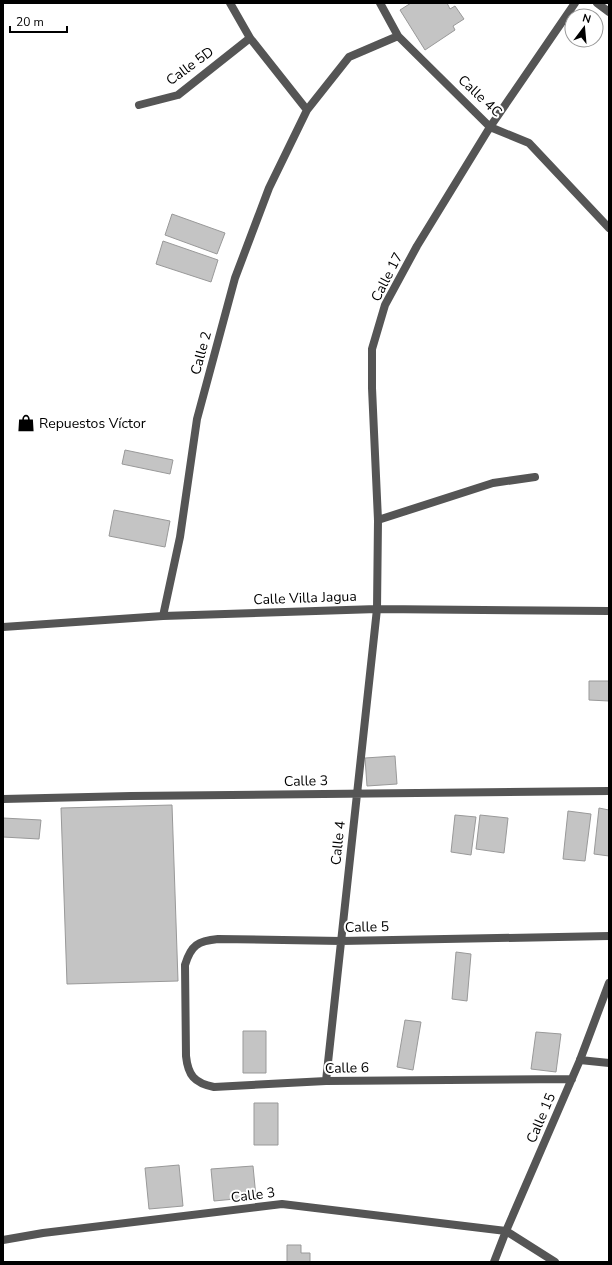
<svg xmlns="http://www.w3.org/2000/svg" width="612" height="1265" font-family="'Nunito Sans',sans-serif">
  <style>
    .building { fill: #c4c4c4; stroke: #999 }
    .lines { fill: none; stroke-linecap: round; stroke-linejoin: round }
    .service { stroke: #555; stroke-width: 8 }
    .minor { stroke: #555; stroke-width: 8 }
    .labels { text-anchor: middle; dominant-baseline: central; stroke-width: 4; stroke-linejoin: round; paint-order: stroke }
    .street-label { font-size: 14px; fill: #000; stroke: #fff }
    .poi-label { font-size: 14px; fill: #000; stroke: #fff; text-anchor: start }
  </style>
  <rect width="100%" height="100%" fill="#fff"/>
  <path class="building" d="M411 3H447L450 9 455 6 464 19 453 26 455 30 425 50 400 10Z
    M172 214 225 233 217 254 165 235Z
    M163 241 218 260 211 282 156 264Z
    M125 450 173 460 170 474 122 464Z
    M114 510 170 521 165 547 109 536Z
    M589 681H609V701L589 700Z
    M395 756 397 784 367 786 365 758Z
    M172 805 178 981 67 984 61 808Z
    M599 808 609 810V856L594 854Z
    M568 811 591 814 585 861 563 859Z
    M455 815 476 817 471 855 451 852Z
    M480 815 508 818 504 853 476 849Z
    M3 818 41 820 39 839 3 837Z
    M456 952 471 954 467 1001 452 999Z
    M405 1020 421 1022 413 1070 397 1067Z
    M243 1031H266V1073H243Z
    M536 1032 561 1034 556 1072 531 1069Z
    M254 1103H278V1145H254Z
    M179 1165 183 1206 149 1209 145 1168Z
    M253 1166 256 1197 214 1201 211 1169Z
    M287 1245H301V1253H310V1262H287Z"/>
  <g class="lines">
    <path class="service" d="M580 1060 609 1063"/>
    <path class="minor" d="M230 3 250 38 307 110
      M380 3 398 36 490 127 529 143 609 228
      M597 3 609 12
      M139 105 178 95 250 38
      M378 520 493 483 535 477
      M163 616 180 537 197 419 235 278 269 188 307 110 349 57 398 36
      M3 627 163 616 377 609 609 611
      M3 799 131 796 609 791
      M572 1079 326 1081 214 1087C194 1083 188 1075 186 1056L185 965C191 945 198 941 218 939L341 941 609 936
      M326 1081 377 609 378 520 372 388V349L385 305 417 246 490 127 575 3
      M3 1240 43 1233 282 1204 506 1231 555 1262
      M494 1262 506 1231 580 1060 609 983"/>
  </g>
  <defs>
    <g id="shop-bare" transform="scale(1.38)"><path d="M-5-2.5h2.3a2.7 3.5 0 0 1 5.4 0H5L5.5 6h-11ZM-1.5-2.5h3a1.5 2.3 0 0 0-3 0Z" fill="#000" stroke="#fff" stroke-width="2.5" paint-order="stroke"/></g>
  </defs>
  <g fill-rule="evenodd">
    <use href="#shop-bare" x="26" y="423"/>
  </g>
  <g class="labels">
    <g class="street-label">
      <text transform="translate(190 66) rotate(-36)">Calle 5D</text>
      <text transform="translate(480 96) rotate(43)">Calle 4C</text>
      <text transform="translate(387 277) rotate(-63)">Calle 17</text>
      <text transform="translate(201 353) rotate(-75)">Calle 2</text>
      <text transform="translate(305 598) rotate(-2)">Calle Villa Jagua</text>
      <text transform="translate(306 781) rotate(-1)">Calle 3</text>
      <text transform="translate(338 843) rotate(-84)">Calle 4</text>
      <text transform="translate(367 927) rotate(-1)">Calle 5</text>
      <text transform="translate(347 1068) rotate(-1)">Calle 6</text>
      <text transform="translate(541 1118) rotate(-67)">Calle 15</text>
      <text transform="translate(253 1195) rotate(-7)">Calle 3</text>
    </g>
    <g class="poi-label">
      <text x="39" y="423">Repuestos Víctor</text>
    </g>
  </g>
  <rect width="612" height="1265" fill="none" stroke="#000000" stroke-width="8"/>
  <g transform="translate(584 28) rotate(16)"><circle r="19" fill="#ffffff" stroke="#999999"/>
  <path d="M0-3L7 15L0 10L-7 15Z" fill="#000000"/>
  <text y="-6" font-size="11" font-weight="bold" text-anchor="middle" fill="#000000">N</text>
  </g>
  <path d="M10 26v6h57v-6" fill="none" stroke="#000000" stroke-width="2"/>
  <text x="16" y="26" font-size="12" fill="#000000" stroke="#ffffff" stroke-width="3" paint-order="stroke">20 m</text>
</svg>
